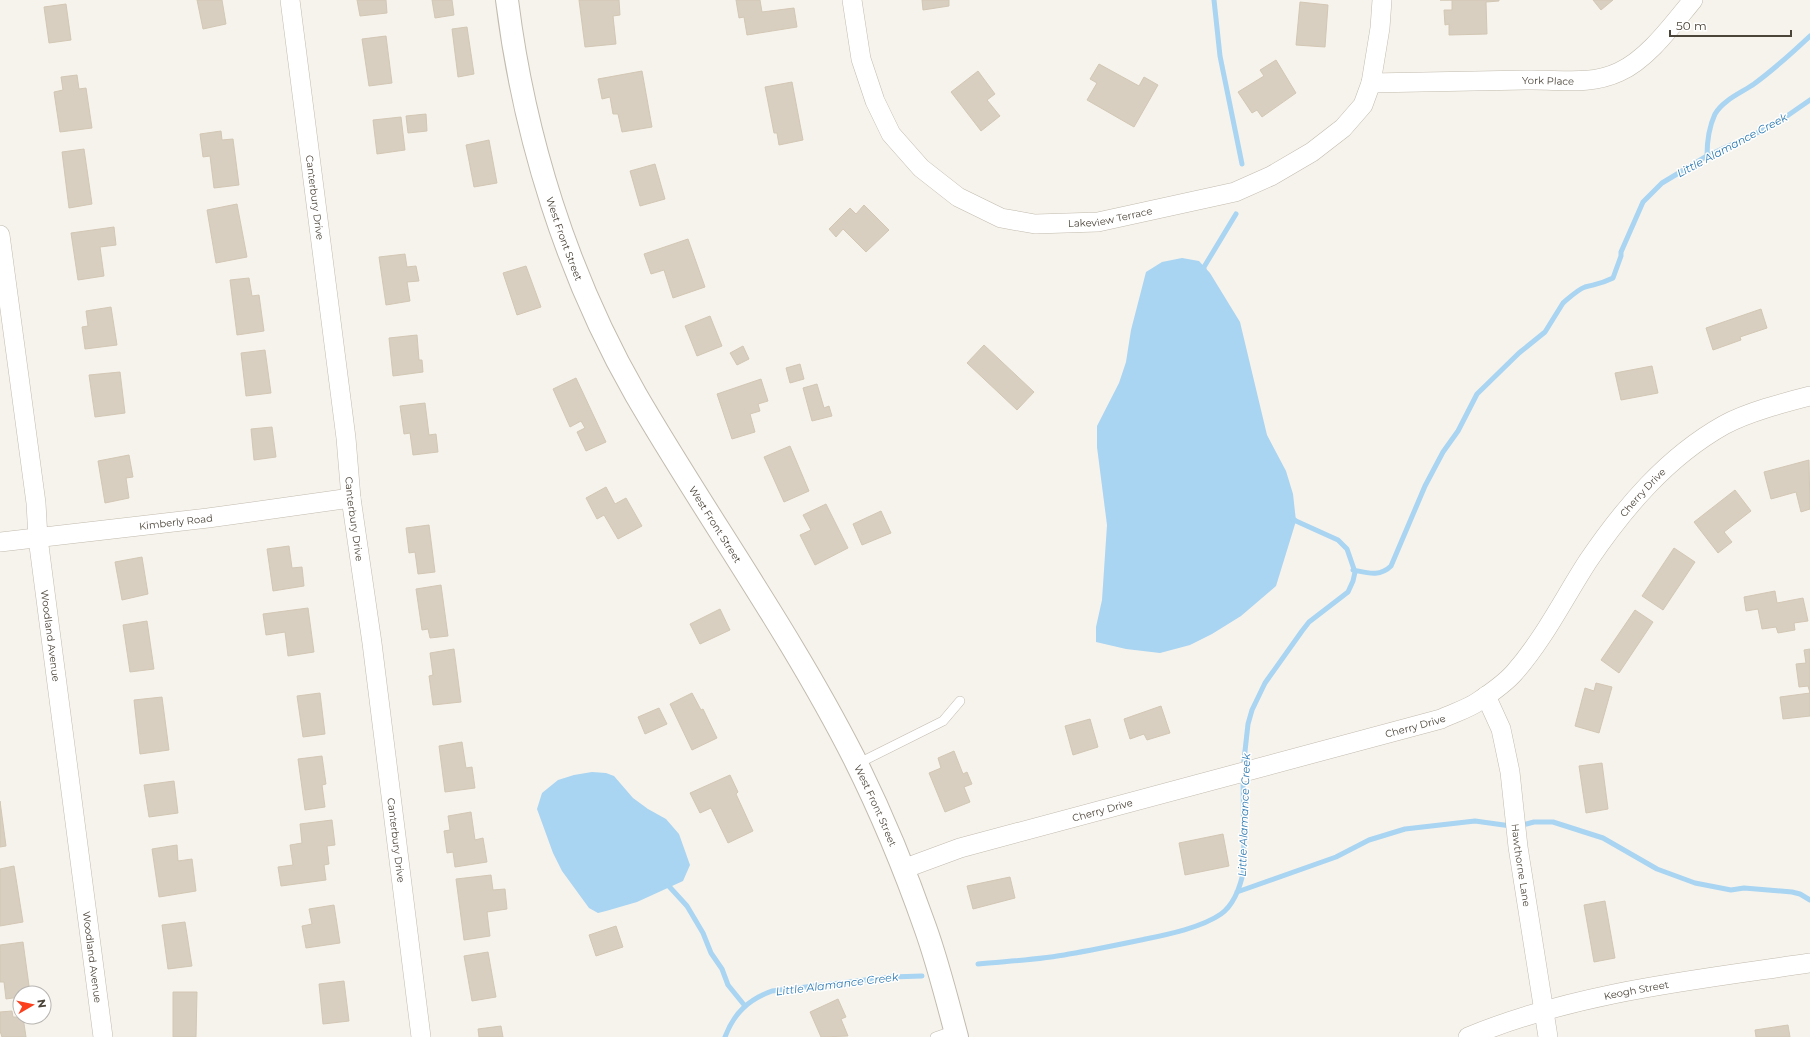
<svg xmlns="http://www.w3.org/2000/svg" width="1810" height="1037" font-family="Montserrat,sans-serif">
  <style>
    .water { fill: #a9d4f2 }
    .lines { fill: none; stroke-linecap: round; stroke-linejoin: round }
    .stream { stroke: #a9d4f2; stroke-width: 5 }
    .building { fill: #d8cfc1; stroke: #d3c7b4 }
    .service-casing { stroke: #c2bbae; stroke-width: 10 }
    .minor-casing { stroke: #c2bbae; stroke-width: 20 }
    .tertiary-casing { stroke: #c2bbae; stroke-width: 24 }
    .service { stroke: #fff; stroke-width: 9 }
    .minor { stroke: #fff; stroke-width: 19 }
    .tertiary { stroke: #fff; stroke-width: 22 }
    .labels { text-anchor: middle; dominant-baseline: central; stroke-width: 3; stroke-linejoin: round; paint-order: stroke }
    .street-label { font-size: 10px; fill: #4b4439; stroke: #fff }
    .water-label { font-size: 11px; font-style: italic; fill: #2e7ab2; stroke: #fff }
  </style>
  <rect width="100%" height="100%" fill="#f6f3ec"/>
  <path class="water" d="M1182 258 1199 261 1210 273 1240 322 1267 435 1286 471 1293 494 1296 521 1276 586 1241 616 1212 634 1190 645 1160 653 1126 649 1096 642V627L1102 600 1107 525 1097 447V426L1119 383 1126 362 1131 330 1146 272 1162 262Z
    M592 772 606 773 614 776 633 798 648 809 666 819 679 834 690 865 683 881 637 902 606 911 598 913 589 908 562 871 553 853 537 809 542 793 558 780 574 775Z"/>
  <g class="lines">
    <path class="stream" d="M1214 0 1220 56 1242 164
      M1707 156C1707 142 1709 127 1715 114 1723 100 1741 93 1754 84 1773 70 1793 52 1810 36
      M1204 272V267L1236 214
      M1353 570C1368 573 1380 577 1391 566L1425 486 1443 452 1458 431 1477 394 1519 353 1545 332 1563 303C1569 298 1577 290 1585 287 1596 284 1601 284 1613 278L1621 256V252L1643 202 1662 183 1707 156 1774 125 1810 100
      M1243 769 1248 724 1252 710 1265 683 1302 631 1309 622 1348 592 1353 581 1355 572 1347 549 1338 540 1296 521 1292 518
      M1519 826 1534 822H1553L1603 838 1657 869 1695 883 1731 890 1744 888 1792 892 1800 894 1810 900
      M666 883 687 906 703 933 711 953 722 969 728 985 745 1006
      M1237 892 1336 857 1369 840 1405 829 1475 821 1511 826
      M978 964C1008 961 1039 960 1069 954 1093 950 1117 945 1141 940 1165 935 1201 928 1221 914 1235 904 1241 884 1244 869L1243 777
      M725 1037C734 1013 748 1000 772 991L891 977 922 976"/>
  </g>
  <path class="building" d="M197 0H222L226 24 203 29Z
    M357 0H386L387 13 360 16Z
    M432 0H452L454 15 435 18Z
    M579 0H619L620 15 613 16 616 44 585 47Z
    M736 0H760L762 12 794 8 797 27 747 35 744 17 739 18Z
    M922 0H949V6L923 10Z
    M1440 0H1499V1L1486 2 1487 34 1449 35V24L1445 25 1444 10H1452V0Z
    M1593 0H1613L1601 10Z
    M1300 2 1328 5 1325 47 1296 45Z
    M66 4 71 40 49 43 44 7Z
    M467 27 474 74 458 77 452 29Z
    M386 36 392 83 369 86 362 39Z
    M1276 60 1296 93 1262 117 1257 110 1252 113 1238 92 1264 76 1260 70Z
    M1099 64 1139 86 1144 77 1158 85 1134 127 1087 100 1097 83 1090 79Z
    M642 71 652 127 622 132 618 114H613L610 97 602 99 598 79Z
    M978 71 995 94 987 100 1000 116 981 131 951 92Z
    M77 75 79 89 86 88 92 128 60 132 54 92 63 90 61 77Z
    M792 82 803 140 779 145 777 133H774L765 87Z
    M426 114 427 131 408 133 406 116Z
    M401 117 405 150 377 154 373 120Z
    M221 131 222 140 233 139 239 185 214 188 210 156 203 157 200 134Z
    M489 140 497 183 474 187 466 145Z
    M84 149 92 204 69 208 62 152Z
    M655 164 665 199 640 206 630 171Z
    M237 204 247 257 216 263 207 210Z
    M864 205 889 230 866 252 843 229 836 237 829 229 850 208 856 214Z
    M114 227 116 245 100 247 104 276 78 280 71 233Z
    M688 239 705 287 673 298 664 270 651 274 644 254Z
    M405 254 407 267 416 266 419 281 407 282 410 301 386 305 379 257Z
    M526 266 541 307 517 315 503 273Z
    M249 278 252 296 259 295 264 331 237 335 230 280Z
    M111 307 117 345 85 349 82 327 88 326 86 311Z
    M1761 309 1767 328 1740 337 1741 340 1713 350 1706 328Z
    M710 316 722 346 697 356 685 326Z
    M417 335 419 360H422L423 372 393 376 389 338Z
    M984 345 1034 392 1017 410 967 363Z
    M743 346 749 359 737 365 730 353Z
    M265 350 271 393 246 396 241 353Z
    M800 364 804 379 790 383 786 368Z
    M1652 366 1658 393 1621 400 1615 373Z
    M120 372 125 413 95 417 89 375Z
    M576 378 606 442 586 451 577 432 585 428 581 421 570 427 553 389Z
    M761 379 768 401 758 404 760 411 750 414 755 432 732 439 717 394Z
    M817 384 824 408 829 406 832 416 812 421 803 388Z
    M425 403 429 435 436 434 438 452 413 455 410 433 404 434 400 406Z
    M272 427 276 457 254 460 251 429Z
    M790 446 809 491 784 502 764 457Z
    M129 455 133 477 126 478 129 498 105 503 98 461Z
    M1809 460 1810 509 1801 512 1796 492 1771 499 1764 472Z
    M606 487 615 504 626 498 642 526 618 539 604 515 597 519 586 498Z
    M1735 490 1751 511 1724 532 1732 542 1718 553 1694 522Z
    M826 504 848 548 815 565 800 535 811 530 803 515Z
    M881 511 891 533 862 545 853 524Z
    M429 525 435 572 418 574 415 552 409 553 406 528Z
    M289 546 292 568 302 567 304 586 273 591 267 549Z
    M1674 548 1695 562 1663 610 1642 596Z
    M142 557 148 594 122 600 115 562Z
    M441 585 448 636 430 638 428 629 422 630 416 589Z
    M1775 591 1777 603 1803 598 1808 621 1794 623 1795 630 1778 633 1776 627 1762 629 1758 609 1746 611 1744 597Z
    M308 608 314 652 288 656 285 632 266 635 263 614Z
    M720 609 730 630 700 644 690 624Z
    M1635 610 1653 622 1619 673 1601 660Z
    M147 621 154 669 130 672 123 625Z
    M454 649 461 702 433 705 429 676 433 675 430 653Z
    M1810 649V716L1783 719 1780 697 1810 693 1808 686 1799 687 1796 664 1806 663 1804 650Z
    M1596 683 1612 687 1599 733 1575 726 1585 688 1594 691Z
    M320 693 325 734 303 737 297 696Z
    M692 693 701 710 703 709 717 738 692 750 670 704Z
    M162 697 169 750 140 754 134 700Z
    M1161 706 1170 733 1147 740 1144 734 1130 739 1124 719Z
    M659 708 667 724 645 734 638 717Z
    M1090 719 1098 747 1073 755 1065 726Z
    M462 742 466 768 472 767 475 788 445 792 439 746Z
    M954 751 963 774 967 772 972 784 964 787 970 802 945 812 929 773 941 768 938 758Z
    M322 756 326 784 322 785 325 807 305 810 298 759Z
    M1602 763 1608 809 1586 813 1579 766Z
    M730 775 738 792 736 794 753 831 728 843 711 808 700 813 690 793Z
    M174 781 178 813 149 817 144 785Z
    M0 801 6 846 0 847Z
    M471 812 475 840 483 838 487 862 455 867 453 852 447 853 444 831 450 830 448 816Z
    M332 820 335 845 327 846 329 864 324 865 326 880 281 886 278 867 293 865 290 845 302 843 300 824Z
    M1223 834 1229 866 1185 875 1179 843Z
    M177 845 178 861 192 859 196 891 159 897 152 849Z
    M14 866 23 922 0 926V869Z
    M491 875 493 890 505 889 507 909 487 912 490 936 464 940 456 879Z
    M1010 877 1015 898 973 909 967 886Z
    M1605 901 1615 958 1594 962 1584 905Z
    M334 905 340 943 306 948 302 926 312 924 309 909Z
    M185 922 192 966 168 969 162 925Z
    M616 926 623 947 596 956 589 935Z
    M23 942 30 993H20V997L6 999 4 982H0V945Z
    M488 952 496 997 472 1001 464 956Z
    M344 981 349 1021 323 1024 319 984Z
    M173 992H197L196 1037H173Z
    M838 999 846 1017 841 1019 848 1036 821 1037 810 1012Z
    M12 1011 13 1017H23L26 1037H2L0 1031V1012Z
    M1788 1025 1790 1037H1756L1755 1030Z
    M501 1026 503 1037H479L478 1029Z"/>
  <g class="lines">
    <g class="service-casing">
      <path id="service" d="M857 764 943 721 960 701
        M935 1037 955 1030"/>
    </g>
    <g class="minor-casing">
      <g id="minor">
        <path id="s1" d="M290 0 346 438 351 498 372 643 421 1037"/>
        <path id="s2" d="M852 0 861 59 875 101 891 134 921 168 958 197 1001 218 1035 224 1098 222 1235 192 1271 176 1312 152 1343 128 1363 105 1371 83 1380 28 1382 0"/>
        <path id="s3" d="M1371 83C1423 82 1475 81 1526 80 1559 79 1589 86 1619 72 1648 59 1673 24 1693 0"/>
        <path id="s4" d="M0 235 36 503 38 538 103 1037"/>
        <path id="s5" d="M0 542 208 518 351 498"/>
        <path id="s6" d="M1486 696 1501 729 1510 772 1518 847 1548 1037"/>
        <path id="s7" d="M903 869 960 848 1441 719C1453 713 1468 709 1479 701 1491 693 1505 683 1514 673 1544 639 1564 598 1588 561 1624 508 1667 457 1724 425 1748 412 1783 403 1810 396"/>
        <path id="s8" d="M1468 1037C1576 992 1695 980 1810 963"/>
      </g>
    </g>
    <g class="tertiary-casing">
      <g id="tertiary">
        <path id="s9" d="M507 0C524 137 567 275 636 395 707 517 790 632 854 758 881 812 905 870 925 927 938 963 947 1000 957 1037"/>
      </g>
    </g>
    <use href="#service" class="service"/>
    <use href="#minor" class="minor"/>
    <use href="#tertiary" class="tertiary"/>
  </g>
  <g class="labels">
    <g class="street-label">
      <text stroke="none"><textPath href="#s3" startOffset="177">York Place</textPath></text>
      <text stroke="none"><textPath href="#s1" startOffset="199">Canterbury Drive</textPath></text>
      <text stroke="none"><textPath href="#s2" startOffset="391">Lakeview Terrace</textPath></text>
      <text stroke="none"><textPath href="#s9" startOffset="246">West Front Street</textPath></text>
      <text stroke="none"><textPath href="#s7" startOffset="868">Cherry Drive</textPath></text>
      <text stroke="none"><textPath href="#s1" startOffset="523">Canterbury Drive</textPath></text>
      <text stroke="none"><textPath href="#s5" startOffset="177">Kimberly Road</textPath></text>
      <text stroke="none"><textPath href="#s9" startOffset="570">West Front Street</textPath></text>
      <text stroke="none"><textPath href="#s4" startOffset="404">Woodland Avenue</textPath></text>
      <text stroke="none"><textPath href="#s7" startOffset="532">Cherry Drive</textPath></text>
      <text stroke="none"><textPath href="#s9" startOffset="894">West Front Street</textPath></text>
      <text stroke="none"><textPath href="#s7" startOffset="208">Cherry Drive</textPath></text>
      <text stroke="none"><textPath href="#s1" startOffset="847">Canterbury Drive</textPath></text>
      <text stroke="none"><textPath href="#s6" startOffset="174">Hawthorne Lane</textPath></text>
      <text stroke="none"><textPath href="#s4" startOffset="728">Woodland Avenue</textPath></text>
      <text stroke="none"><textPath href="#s8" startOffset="175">Keogh Street</textPath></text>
    </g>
    <g class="water-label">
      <text transform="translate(1732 145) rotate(-28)">Little Alamance Creek</text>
      <text transform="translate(1244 815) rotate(-88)">Little Alamance Creek</text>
      <text transform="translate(837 984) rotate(-7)">Little Alamance Creek</text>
    </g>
  </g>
  <g transform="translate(32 1005) rotate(81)"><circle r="19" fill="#ffffff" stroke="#b7b4b0"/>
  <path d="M0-3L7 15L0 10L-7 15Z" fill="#fc3f1d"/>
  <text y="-6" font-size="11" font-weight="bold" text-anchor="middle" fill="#4b4439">N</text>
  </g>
  <path d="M1670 30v6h121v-6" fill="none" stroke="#4b4439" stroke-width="2"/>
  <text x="1676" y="30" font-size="12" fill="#4b4439" stroke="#ffffff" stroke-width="3" paint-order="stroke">50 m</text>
</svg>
